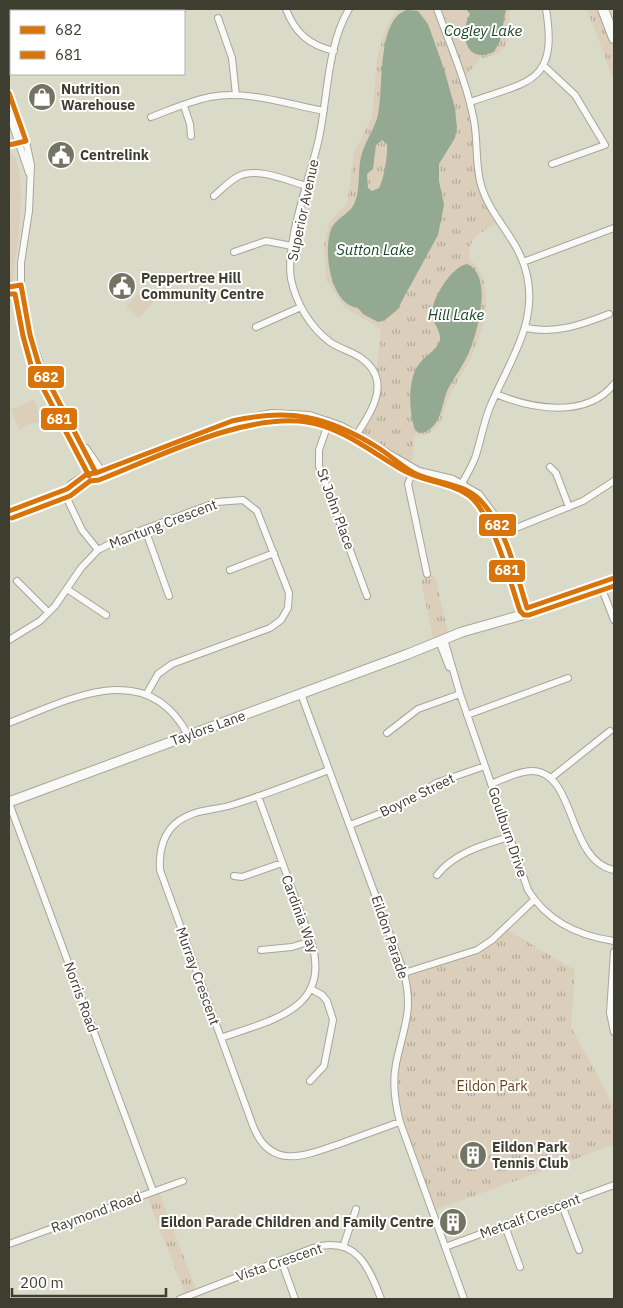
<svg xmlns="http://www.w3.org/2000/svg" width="623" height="1308" font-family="'IBM Plex Sans',sans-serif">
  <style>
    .green { fill: #dbcfbc }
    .park { fill: url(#park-tufts) }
    .water { fill: #94a991; fill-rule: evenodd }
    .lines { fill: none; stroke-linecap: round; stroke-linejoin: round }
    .street-casing { stroke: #a6a699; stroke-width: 8 }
    .secondary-casing { stroke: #a6a699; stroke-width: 11 }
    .primary-casing { stroke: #a6a699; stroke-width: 12 }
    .highway-casing { stroke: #a6a699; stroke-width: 13 }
    .street { stroke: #f9f9f7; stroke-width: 6 }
    .secondary { stroke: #f9f9f7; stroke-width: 9 }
    .primary { stroke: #f9f9f7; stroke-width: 10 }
    .highway { stroke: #f9f9f7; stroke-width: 11 }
    .bus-1-casing { stroke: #fff; stroke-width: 9 }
    .bus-2-casing { stroke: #fff; stroke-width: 9 }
    .bus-1 { stroke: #d8740a; stroke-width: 5 }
    .bus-2 { stroke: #d8740a; stroke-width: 5 }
    .labels { text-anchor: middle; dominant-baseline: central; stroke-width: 4; stroke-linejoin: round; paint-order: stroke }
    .poi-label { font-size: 14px; font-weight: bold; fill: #3d3d30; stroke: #fff; text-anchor: start }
    .street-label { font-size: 14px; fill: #3d3d30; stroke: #fff }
    .park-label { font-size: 14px; fill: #6c4316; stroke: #fff }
    .water-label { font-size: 15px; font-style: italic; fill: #184722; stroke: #fff }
    .line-badge { stroke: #fff; stroke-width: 2 }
    .badge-label { font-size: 14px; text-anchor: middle; font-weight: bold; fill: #fff }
  </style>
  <defs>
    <pattern id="park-tufts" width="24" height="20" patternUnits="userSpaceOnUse" patternTransform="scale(1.25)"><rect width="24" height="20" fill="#dbcfbc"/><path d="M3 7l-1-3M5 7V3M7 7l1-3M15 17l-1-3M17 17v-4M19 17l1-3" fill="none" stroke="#b3a999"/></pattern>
  </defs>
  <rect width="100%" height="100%" fill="#dadac8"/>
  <path class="green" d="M9 152C32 162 15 257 13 281L9 283V227L11 226Z
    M146 285 159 296 139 318 126 307Z
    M34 400 42 422 30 424 19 430 11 409 22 405 23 406V404Z"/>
  <path class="park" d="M397 9H510L508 39 504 48 497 54 480 59 462 80 470 102 478 173 499 221C481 235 468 234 469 259 495 278 486 323 475 348 468 366 456 382 448 399 444 408 444 419 437 427 431 433 424 436 416 435 411 446 415 457 410 467L357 434 377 399 372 370 377 366 381 329 345 308 326 280 324 245 329 222 347 204 354 153 372 117 377 57 386 28Z
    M587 9H603L614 38V81Z
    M432 575 436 579 449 637 434 643 421 582 424 577 428 579Z
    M504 928 575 970 571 1027 614 1106V1145L432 1211 400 1122 395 1077 406 1029 404 973 477 950Z
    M158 1189 197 1292 186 1297 146 1194Z"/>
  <path class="water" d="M466 9H506L500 41 494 52C465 65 459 33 470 14Z
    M407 10 418 11 428 24 444 69 455 108 457 128 455 138 439 164V181L444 205 438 235 397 310 385 320 378 322 363 314 358 308C330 305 322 249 332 227 338 217 351 213 355 202 361 187 357 169 362 153 366 140 375 128 378 115 384 90 376 19 407 10ZM382 140 387 144C388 154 384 180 379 188L372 191 368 188 367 174 373 169 376 145Z
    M467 264C493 275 478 330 470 350 464 365 454 377 447 391 443 401 442 415 435 424 431 429 426 433 419 433L415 430C409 412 407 380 419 364 426 355 436 351 440 340 441 330 432 323 432 313 432 298 452 266 467 264Z"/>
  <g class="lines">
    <g class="street-casing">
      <path id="street" d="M286 9C295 33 309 45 334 51
        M349 9C327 46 328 96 319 138 311 176 285 241 291 279 296 303 310 327 330 342 340 349 351 351 361 358 392 380 373 409 357 434
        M437 9C450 45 467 83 474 121 478 142 475 164 481 185 490 216 516 237 525 268 541 320 509 361 490 407 483 424 481 441 475 458 471 468 466 476 461 485
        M218 18 232 58 236 95
        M544 66 575 95 605 145 552 164
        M9 93 27 146 31 165 29 211 21 263V285L30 335 45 378 96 473
        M470 102C530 81 558 83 546 9
        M184 106 190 124 191 136
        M9 114 29 173
        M151 117C170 110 190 101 210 97 247 90 287 104 324 111
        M214 196C222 189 229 181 239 176 258 167 288 181 307 186
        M234 252 266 241 292 246
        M523 262 614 228
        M256 327 301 307
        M526 328C556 334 581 325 609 314
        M496 394C532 409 586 419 614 384
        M329 421 319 450V466L367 596
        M86 448 101 470
        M550 467 556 473 569 507
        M414 469 408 484 427 574
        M71 484 87 474 96 473
        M63 490 82 530 98 550
        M9 511 77 485 107 468 232 421 272 413 310 415 342 426 419 471 453 479 479 494 493 513 529 613
        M145 529 169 596
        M501 534 583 501 614 481
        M230 570 274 553
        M17 581 48 612
        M600 584 614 620
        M67 589 106 615
        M444 639 460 694 528 890C547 921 579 936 614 941
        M9 640 40 621 55 606 81 568 98 550 126 536 217 502 243 500 257 511 289 593 288 608 281 620 270 628 172 664 158 674 146 695
        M439 641 449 667
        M301 694 404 973C414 1012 403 1028 396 1064 392 1084 395 1103 400 1122L464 1299
        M467 715 568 678
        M9 723C70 699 147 657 188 735
        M387 733 418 709 460 694
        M329 770C297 782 265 795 232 805 212 811 192 809 175 824 162 836 159 853 160 870L253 1126C271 1172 307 1155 342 1143 361 1136 380 1129 400 1122
        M551 778 610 731
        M491 784C503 779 519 771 532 771 576 771 567 861 614 870
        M9 803 153 1191
        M350 825 407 803 436 783 485 766
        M437 875C454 853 483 845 509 837
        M234 876 242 877 282 863
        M261 950 292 947 311 941
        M614 952 610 1013 614 1032
        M404 973 477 950 492 940 534 900
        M221 1038C270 1020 333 1010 311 941L258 796
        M310 1081 324 1066 333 1020 327 1001 322 995 311 989
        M562 1205 579 1250
        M505 1226 520 1267
        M9 1244 183 1181
        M343 1247 356 1209
        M445 1247 614 1185
        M281 1260 295 1299
        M180 1299 313 1248C355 1235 369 1266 381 1299"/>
    </g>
    <g class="secondary-casing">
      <path id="secondary" d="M9 802 408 654 462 632 529 613 614 581"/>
    </g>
    <g class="primary-casing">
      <path id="primary" d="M603 9 614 38"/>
    </g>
    <g class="highway-casing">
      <path id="highway" d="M40 11 47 9
        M80 11 87 9
        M9 23 11 22
        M9 41 11 39"/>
    </g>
    <use href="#street" class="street"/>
    <use href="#secondary" class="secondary"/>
    <use href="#primary" class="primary"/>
    <use href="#highway" class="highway"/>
    <g class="bus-1-casing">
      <path id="bus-1" d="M9 93 26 141 9 145
        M9 287 21 285 30 335 38 362 96 473
        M9 511 67 489 87 474 96 473 232 421C289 408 327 416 377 447 390 455 401 466 414 473 436 484 462 482 480 500 506 527 516 573 527 608L614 578"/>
    </g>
    <g class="bus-2-casing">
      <path id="bus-2" d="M10 294H15L23 336 31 365 89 476
        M12 518 70 496 90 481 99 480C158 457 244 413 307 422 341 427 373 453 401 469 422 482 448 481 468 495 492 511 510 582 520 611L524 615H529L614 586"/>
    </g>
    <use href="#bus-1" class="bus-1"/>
    <use href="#bus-2" class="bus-2"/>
  </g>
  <defs>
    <g id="shop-disc" transform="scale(1.4375)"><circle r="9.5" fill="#747465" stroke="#fff"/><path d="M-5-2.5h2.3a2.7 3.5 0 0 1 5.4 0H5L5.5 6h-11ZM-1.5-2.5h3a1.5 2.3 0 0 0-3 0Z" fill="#fff"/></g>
    <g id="civic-disc" transform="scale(1.4375)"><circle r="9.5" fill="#747465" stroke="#fff"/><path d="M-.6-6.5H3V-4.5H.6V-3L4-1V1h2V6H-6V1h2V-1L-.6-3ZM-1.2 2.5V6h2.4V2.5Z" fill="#fff"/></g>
    <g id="building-disc" transform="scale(1.4375)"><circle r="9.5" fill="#747465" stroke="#fff"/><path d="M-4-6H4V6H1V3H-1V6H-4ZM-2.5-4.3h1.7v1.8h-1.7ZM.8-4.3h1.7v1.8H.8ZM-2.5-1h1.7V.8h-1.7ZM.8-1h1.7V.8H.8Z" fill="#fff"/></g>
  </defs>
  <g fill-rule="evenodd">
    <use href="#shop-disc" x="42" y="97"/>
    <use href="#civic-disc" x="61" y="155"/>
    <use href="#civic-disc" x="122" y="286"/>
    <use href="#building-disc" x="473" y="1155"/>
    <use href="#building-disc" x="453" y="1222"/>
  </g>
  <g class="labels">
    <g class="poi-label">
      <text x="61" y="89">Nutrition<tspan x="61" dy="16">Warehouse</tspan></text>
      <text x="80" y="155">Centrelink</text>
      <text x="141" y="278">Peppertree Hill<tspan x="141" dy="16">Community Centre</tspan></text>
      <text x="492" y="1147">Eildon Park<tspan x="492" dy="16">Tennis Club</tspan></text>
      <text x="434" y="1222" text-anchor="end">Eildon Parade Children and Family Centre</text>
    </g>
    <g class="street-label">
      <text transform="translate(303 210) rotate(-78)">Superior Avenue</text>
      <text transform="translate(336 509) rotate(70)">St John Place</text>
      <text transform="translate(163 524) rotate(-21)">Mantung Crescent</text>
      <text transform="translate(208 728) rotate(-20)">Taylors Lane</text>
      <text transform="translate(417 795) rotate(-26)">Boyne Street</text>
      <text transform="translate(508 832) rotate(71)">Goulburn Drive</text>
      <text transform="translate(300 914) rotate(70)">Cardinia Way</text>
      <text transform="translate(390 937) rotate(71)">Eildon Parade</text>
      <text transform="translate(198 976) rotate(70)">Murray Crescent</text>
      <text transform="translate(81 997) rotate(70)">Norris Road</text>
      <text transform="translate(96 1212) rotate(-20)">Raymond Road</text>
      <text transform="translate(530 1216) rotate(-20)">Metcalf Crescent</text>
      <text transform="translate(279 1262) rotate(-19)">Vista Crescent</text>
    </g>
    <g class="park-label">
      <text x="492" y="1086">Eildon Park</text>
    </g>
    <g class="water-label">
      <text x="483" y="30">Cogley Lake</text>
      <text x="375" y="249">Sutton Lake</text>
      <text x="456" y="314">Hill Lake</text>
    </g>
  </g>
  <g class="line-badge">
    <rect x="27" y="365" width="38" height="24" rx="5" fill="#d8740a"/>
    <rect x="40" y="407" width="38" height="24" rx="5" fill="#d8740a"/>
    <rect x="478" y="513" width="39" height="24" rx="5" fill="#d8740a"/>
    <rect x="488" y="559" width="38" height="24" rx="5" fill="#d8740a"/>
  </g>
  <g class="badge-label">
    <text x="46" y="382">682</text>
    <text x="59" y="424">681</text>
    <text x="497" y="530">682</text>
    <text x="507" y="575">681</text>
  </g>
  <rect width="623" height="1308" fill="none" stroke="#3d3d30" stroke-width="20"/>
  <rect x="10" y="10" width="175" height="65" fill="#ffffff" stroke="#b1b1ac"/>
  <rect x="20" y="26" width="25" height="8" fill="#d8740a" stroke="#b1b1ac"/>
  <text x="55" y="35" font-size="15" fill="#3d3d30">682</text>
  <rect x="20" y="51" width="25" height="8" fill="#d8740a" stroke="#b1b1ac"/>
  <text x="55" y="60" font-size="15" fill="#3d3d30">681</text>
  <path d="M12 1288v8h154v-8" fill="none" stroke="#3d3d30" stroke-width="2.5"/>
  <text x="20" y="1288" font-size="15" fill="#3d3d30" stroke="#ffffff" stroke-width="4" paint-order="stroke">200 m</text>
</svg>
